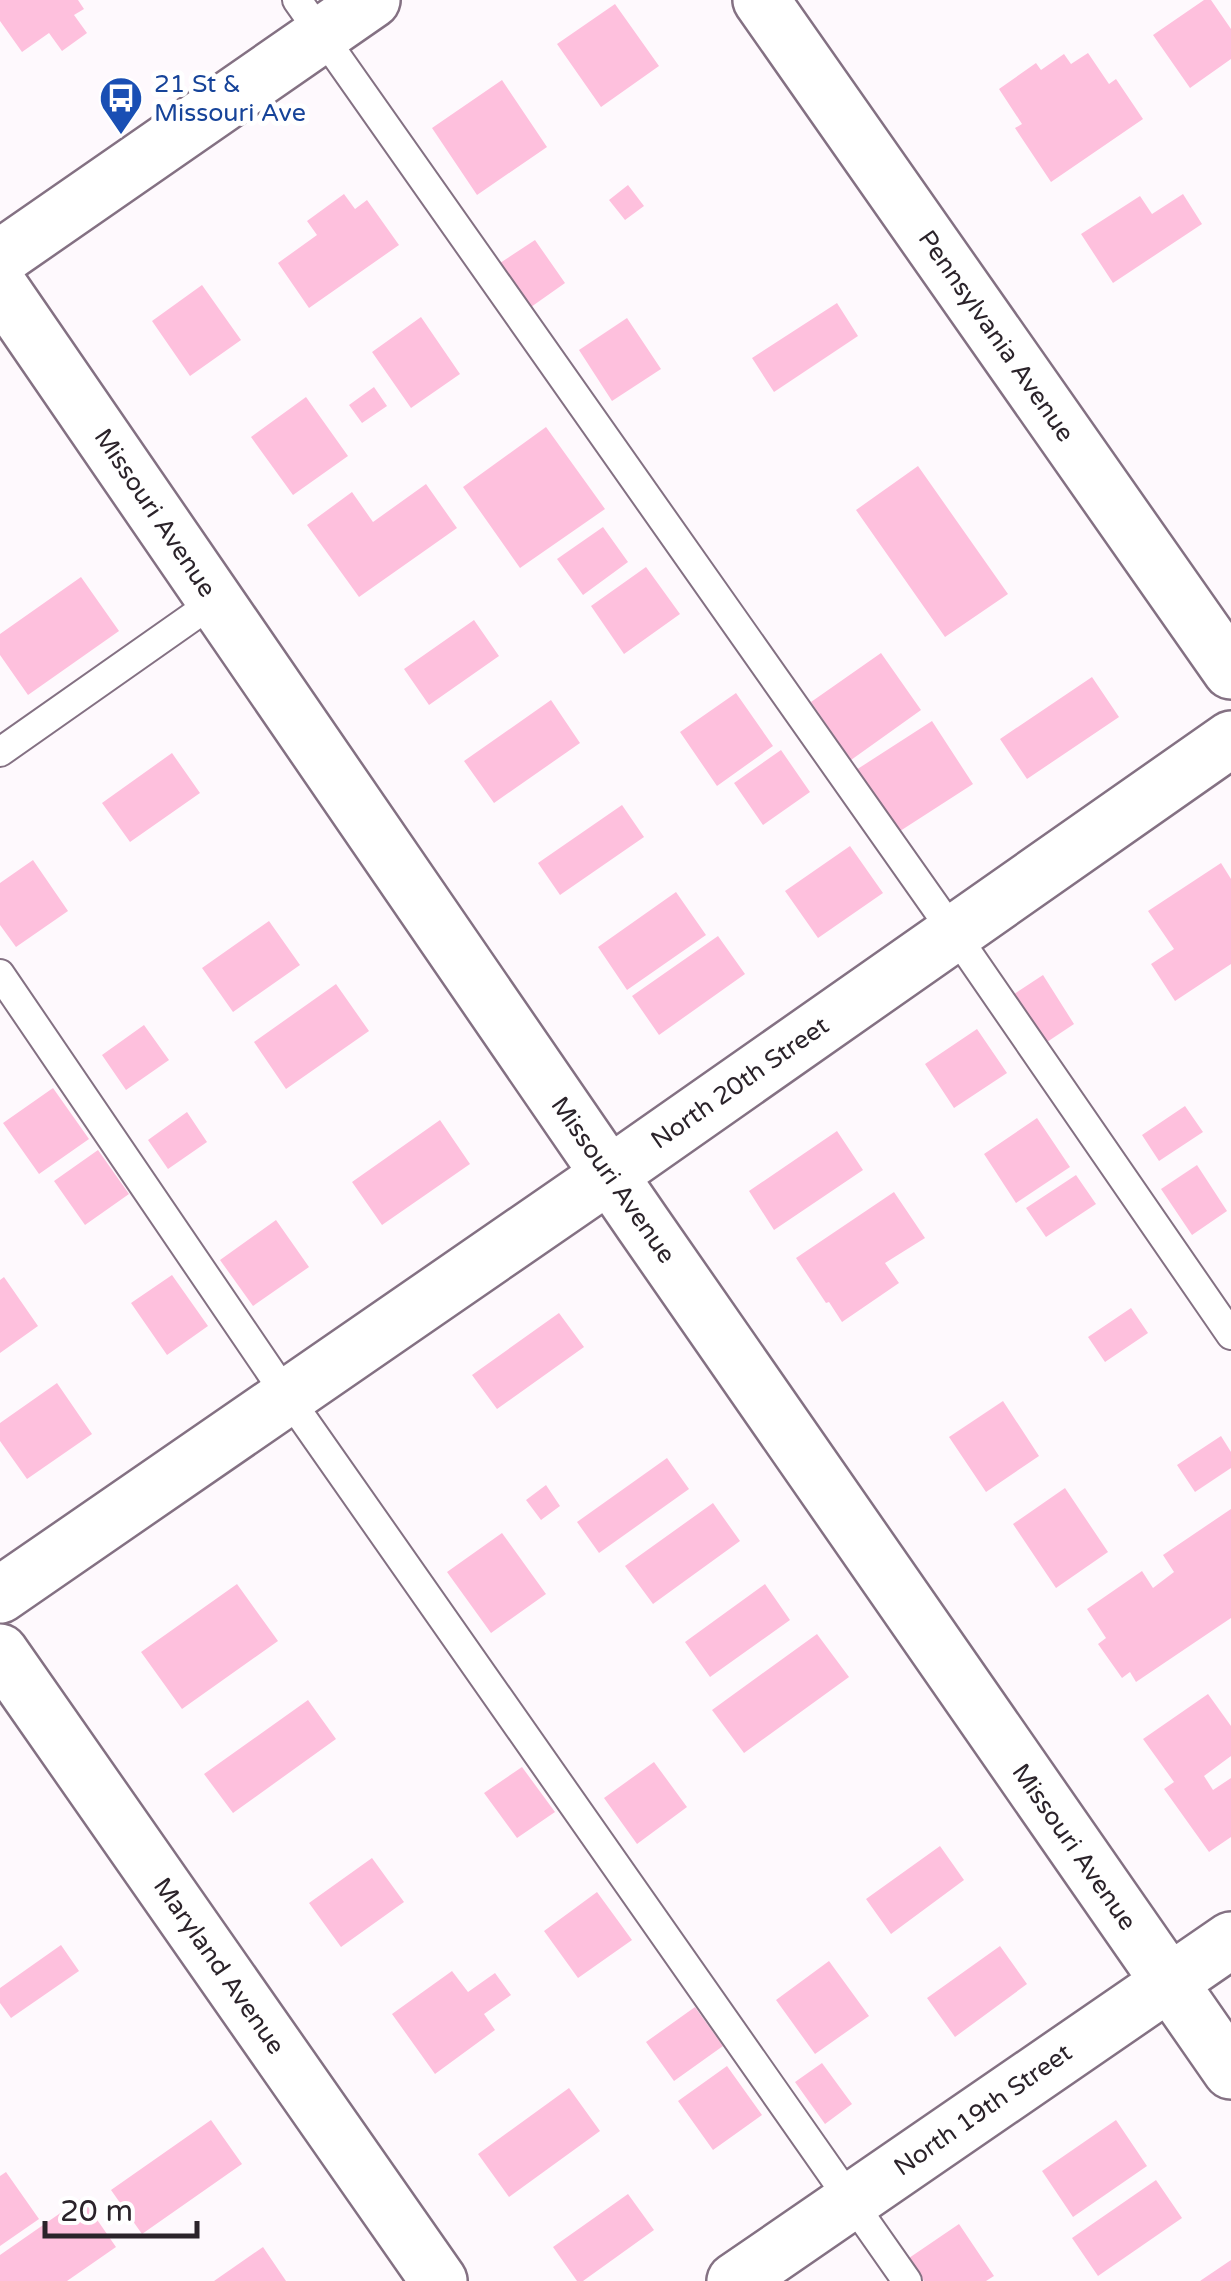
<svg xmlns="http://www.w3.org/2000/svg" width="1231" height="2281" font-family="'Varela Round',sans-serif">
  <style>
    .building { fill: #fec0dd }
    .lines { fill: none; stroke-linecap: round; stroke-linejoin: round }
    .service-casing { stroke: #847183; stroke-width: 32 }
    .minor-casing { stroke: #847183; stroke-width: 60 }
    .tertiary-casing { stroke: #847183; stroke-width: 60 }
    .service { stroke: #fff; stroke-width: 28 }
    .minor { stroke: #fff; stroke-width: 55 }
    .tertiary { stroke: #fff; stroke-width: 55 }
    .labels { text-anchor: middle; dominant-baseline: central; stroke-width: 10; stroke-linejoin: round; paint-order: stroke }
    .transit-label { font-size: 25px; fill: #164399; stroke: #fff; text-anchor: start }
    .street-label { font-size: 25px; fill: #2b232a; stroke: #fff }
  </style>
  <rect width="100%" height="100%" fill="#fef9fd"/>
  <path class="building" d="M0 0H78L84 9 74 15 87 33 62 51 49 33 22 52 0 21Z
    M1204 0H1211L1231 29V59L1190 88 1153 35Z
    M615 4 659 66 601 107 557 44Z
    M1088 53 1109 84 1116 79 1143 119 1051 182 1015 128 1022 124 999 89 1036 63 1041 70 1064 54 1071 64Z
    M502 80 547 147 477 195 432 128Z
    M628 185 644 206 625 220 609 200Z
    M344 194 355 209 367 200 399 245 309 308 278 263 317 235 307 221Z
    M1183 194 1202 224 1113 283 1081 234 1140 196 1152 214Z
    M535 240 565 283 531 307 500 263Z
    M202 285 241 340 190 376 152 321Z
    M837 303 858 336 774 392 752 358Z
    M421 317 460 374 411 408 372 352Z
    M627 318 661 369 612 401 579 350Z
    M374 387 387 406 362 423 349 405Z
    M306 397 348 456 293 495 251 437Z
    M546 427 605 509 520 568 463 487Z
    M918 466 1008 594 945 637 856 510Z
    M426 484 457 528 359 597 307 525 352 492 373 522Z
    M603 527 628 562 583 595 557 559Z
    M646 567 680 614 624 654 591 606Z
    M81 577 119 631 28 695 0 655V634Z
    M474 620 499 656 429 705 404 669Z
    M881 653 921 710 851 760 811 702Z
    M1092 677 1119 717 1027 779 1000 739Z
    M736 693 773 746 717 786 680 732Z
    M551 700 580 743 494 803 464 761Z
    M932 721 973 784 897 833 856 770Z
    M781 750 810 792 763 825 734 783Z
    M172 753 200 793 130 842 102 803Z
    M622 805 644 837 560 895 538 863Z
    M850 846 883 893 818 938 785 891Z
    M33 860 68 911 16 947 0 925V883Z
    M1221 863 1231 879V964L1175 1001 1151 964 1174 949 1148 911Z
    M676 892 706 935 627 990 598 947Z
    M269 921 300 965 233 1012 202 968Z
    M718 936 745 974 659 1035 632 996Z
    M1043 975 1074 1024 1041 1046 1008 998Z
    M336 984 369 1031 286 1089 254 1042Z
    M144 1025 169 1060 126 1090 102 1055Z
    M977 1029 1007 1073 954 1108 925 1064Z
    M53 1088 89 1139 39 1174 3 1123Z
    M1185 1106 1203 1132 1159 1161 1142 1135Z
    M187 1112 207 1142 168 1169 148 1140Z
    M1037 1118 1070 1167 1016 1203 984 1154Z
    M440 1120 470 1164 382 1225 352 1182Z
    M837 1131 863 1170 774 1230 749 1191Z
    M98 1150 129 1194 85 1225 54 1181Z
    M1197 1165 1227 1211 1192 1235 1161 1189Z
    M1076 1175 1096 1204 1046 1237 1026 1208Z
    M894 1192 925 1238 885 1263 899 1283 842 1322 829 1302 826 1303 796 1258Z
    M276 1220 309 1267 253 1306 220 1260Z
    M172 1275 208 1326 167 1355 131 1303Z
    M4 1277 38 1326 0 1353V1280Z
    M1131 1308 1148 1333 1105 1362 1088 1337Z
    M559 1313 584 1347 497 1409 472 1375Z
    M57 1383 92 1434 27 1479 0 1441V1423Z
    M1003 1401 1039 1456 986 1492 949 1437Z
    M1221 1436 1231 1452V1468L1195 1492 1177 1465Z
    M667 1458 689 1489 599 1553 577 1522Z
    M546 1485 560 1506 541 1520 526 1500Z
    M1065 1488 1108 1552 1056 1588 1013 1524Z
    M713 1503 740 1541 653 1604 625 1566Z
    M1231 1509V1618L1136 1682 1130 1672 1122 1678 1098 1644 1106 1638 1087 1609 1142 1571 1153 1588 1174 1572 1163 1555Z
    M502 1533 546 1594 491 1633 447 1572Z
    M237 1584 278 1641 182 1709 141 1652Z
    M765 1584 790 1620 710 1677 685 1642Z
    M817 1634 849 1677 744 1753 712 1710Z
    M1208 1694 1231 1726V1756L1204 1776 1213 1790 1231 1778V1837L1209 1852 1164 1789 1174 1782 1143 1739Z
    M308 1700 336 1739 233 1813 204 1774Z
    M654 1762 687 1807 637 1844 604 1798Z
    M522 1767 555 1812 517 1838 484 1793Z
    M940 1846 964 1880 891 1934 866 1899Z
    M372 1858 404 1902 341 1947 309 1903Z
    M597 1892 632 1940 578 1978 544 1931Z
    M61 1945 79 1971 11 2018 0 2003V1988Z
    M1000 1946 1027 1984 955 2037 927 1998Z
    M829 1961 869 2016 815 2054 776 2000Z
    M452 1971 468 1992 495 1973 511 1995 484 2014 495 2030 435 2074 392 2014Z
    M695 2007 723 2046 674 2081 646 2042Z
    M822 2063 852 2104 825 2124 795 2082Z
    M727 2066 762 2115 713 2150 678 2101Z
    M569 2088 600 2131 509 2197 478 2154Z
    M211 2120 242 2164 142 2234 111 2190Z
    M1116 2120 1147 2166 1073 2217 1042 2171Z
    M6 2172 39 2219 0 2246V2176Z
    M1156 2180 1182 2218 1098 2276 1072 2238Z
    M628 2194 654 2230 583 2281H577L553 2247Z
    M82 2198 116 2247 67 2281H0V2255Z
    M959 2224 994 2276 986 2281H924L909 2258Z
    M263 2247 286 2281H214Z
    M1231 2260V2281H1200Z"/>
  <g class="lines">
    <g class="service-casing">
      <path id="service" d="M297 0 954 933 1231 1335
        M0 752 215 601
        M0 974 287 1396 907 2281"/>
    </g>
    <g class="minor-casing">
      <path id="minor" d="M761 0 1231 671
        M0 287 643 1224 1231 2071
        M0 1595 609 1175 1231 739
        M0 1652 439 2281
        M735 2281 1231 1940"/>
    </g>
    <g class="tertiary-casing">
      <path id="tertiary" d="M0 258 372 0"/>
    </g>
    <use href="#service" class="service"/>
    <use href="#minor" class="minor"/>
    <use href="#tertiary" class="tertiary"/>
  </g>
  <defs>
    <g id="bus-pin" transform="scale(2.25)"><path d="M0 17L-7.5 6A9.5 9.5 0 1 1 7.5 6Z" fill="#1a4fb4" stroke="#fff"/><path d="M-5-6H5V4H4V6H2V4H-2V6H-4V4H-5ZM-3.5-4V0h7V-4ZM-3.5 1.2v1.5H-2V1.2ZM2 1.2v1.5H3.5V1.2Z" fill="#fff"/></g>
  </defs>
  <g fill-rule="evenodd">
    <use href="#bus-pin" x="121" y="98"/>
  </g>
  <g class="labels">
    <g class="transit-label">
      <text x="154" y="84">21 St &amp;<tspan x="154" dy="29">Missouri Ave</tspan></text>
    </g>
    <g class="street-label">
      <text transform="translate(996 336) rotate(55)">Pennsylvania Avenue</text>
      <text transform="translate(155 513) rotate(56)">Missouri Avenue</text>
      <text transform="translate(740 1083) rotate(-35)">North 20th Street</text>
      <text transform="translate(613 1180) rotate(55)">Missouri Avenue</text>
      <text transform="translate(1074 1847) rotate(55)">Missouri Avenue</text>
      <text transform="translate(219 1966) rotate(55)">Maryland Avenue</text>
      <text transform="translate(983 2110) rotate(-35)">North 19th Street</text>
    </g>
  </g>
  <path d="M45 2221v15h152v-15" fill="none" stroke="#2b232a" stroke-width="5"/>
  <text x="60" y="2221" font-size="30" fill="#2b232a" stroke="#ffffff" stroke-width="8" paint-order="stroke">20 m</text>
</svg>
